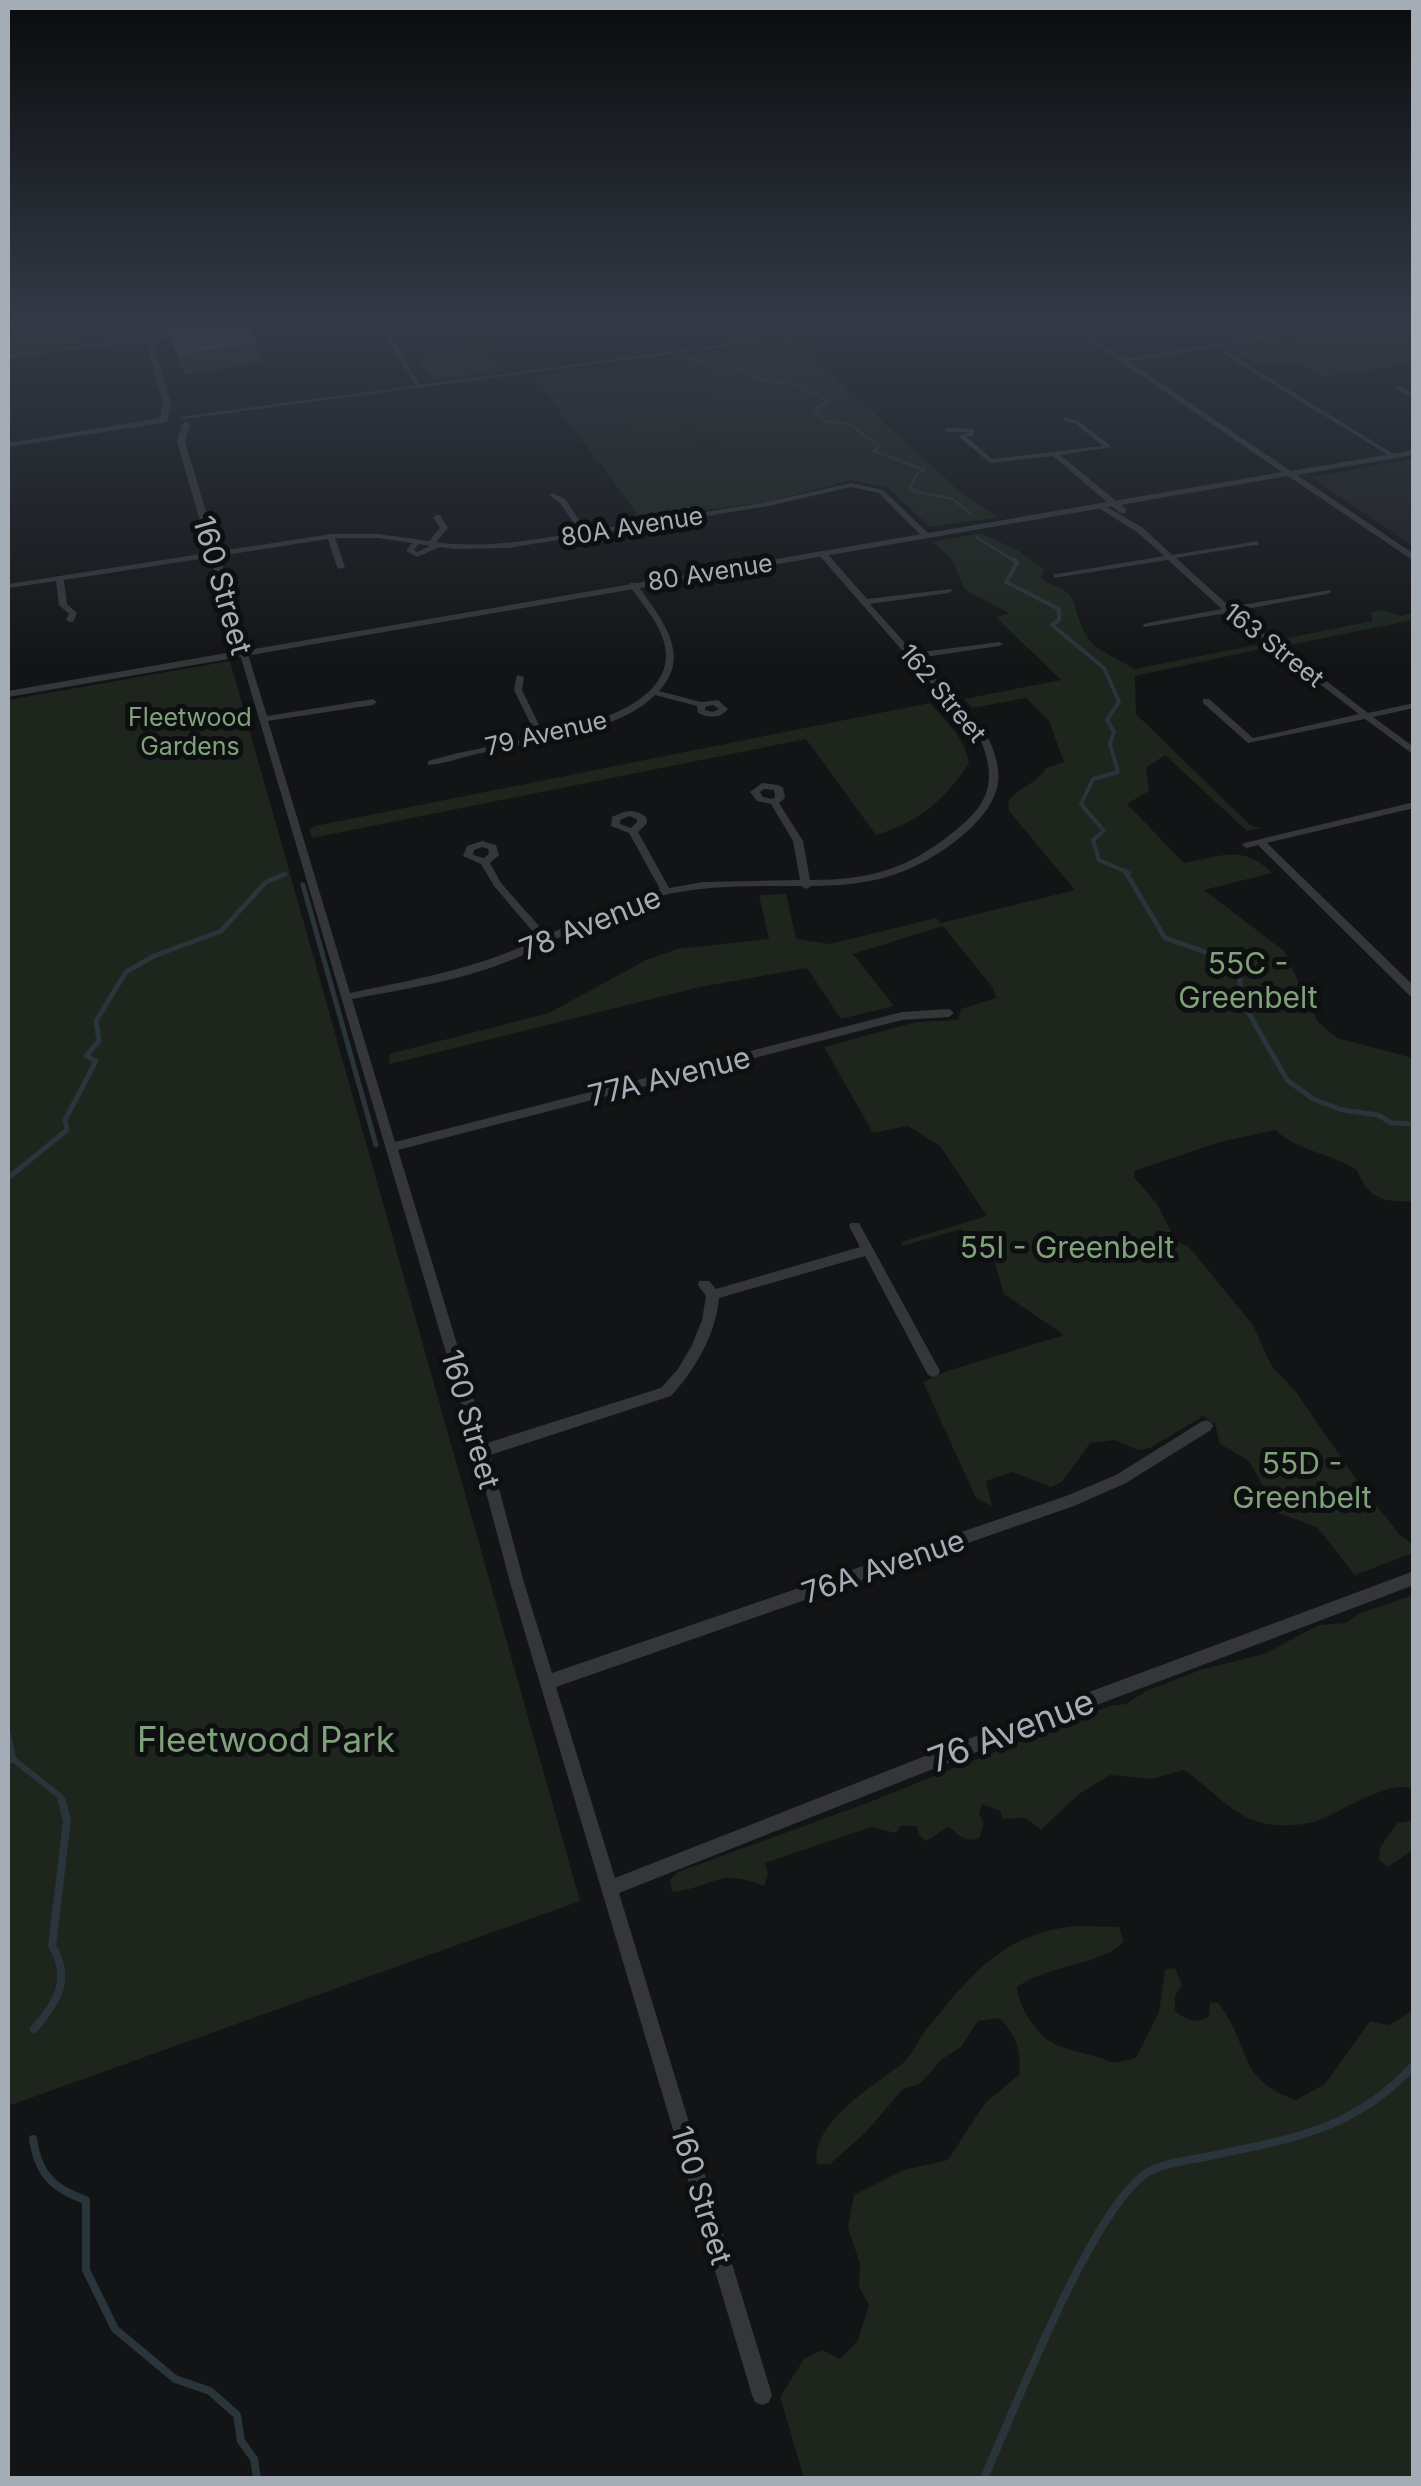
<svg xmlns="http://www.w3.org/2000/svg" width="1421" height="2486" font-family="Inter,sans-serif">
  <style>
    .built { fill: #1f2022 }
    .green { fill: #1d251d }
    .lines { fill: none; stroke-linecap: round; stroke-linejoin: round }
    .stream-far4 { stroke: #29353a; stroke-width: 2.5 }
    .stream-far3 { stroke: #29353a; stroke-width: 4 }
    .stream-far2 { stroke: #29353a; stroke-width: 5 }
    .stream-far1 { stroke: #29353a; stroke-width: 6 }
    .stream { stroke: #29353a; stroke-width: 8 }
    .minor { fill: #34363a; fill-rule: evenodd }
    .tertiary { fill: #34363a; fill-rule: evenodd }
    .wall { fill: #46494d }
    .shaded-wall { fill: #2d3032 }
    .building { fill: #505458; stroke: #5d6267; stroke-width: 2.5 }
    .labels { text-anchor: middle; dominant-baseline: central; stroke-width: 10; stroke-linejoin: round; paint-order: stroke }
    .far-street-label { font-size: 25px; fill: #a4adb6; stroke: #0e0f10 }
    .far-park-label { font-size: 25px; fill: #7fa27a; stroke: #0e0f10 }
    .street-label { font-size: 30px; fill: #a4adb6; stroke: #0e0f10 }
    .park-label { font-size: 30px; fill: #7fa27a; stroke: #0e0f10 }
    .near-street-label { font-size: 35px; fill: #a4adb6; stroke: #0e0f10 }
    .near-park-label { font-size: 35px; fill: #7fa27a; stroke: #0e0f10 }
  </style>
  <rect width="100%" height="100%" fill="#131415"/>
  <path class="built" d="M688 355 768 438 599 464 534 376Z
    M1413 459V546L1311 477Z"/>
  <path class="green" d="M8 321H131L136 337 8 352Z
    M1347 329 1413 332 1412 364 1322 377 1297 362 1261 367 1239 353 1273 348 1263 341Z
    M795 341 966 497 999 517 930 527 888 488 851 480 768 502 640 518 579 434 634 426 630 419 648 416 653 423 674 420 699 449 767 438 710 445 671 402 724 393 688 355Z
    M485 349 502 372 432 380 416 358Z
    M981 533 1019 551 1044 569 1041 577 1046 583C1082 591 1070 609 1087 637 1095 650 1121 660 1134 669L1255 645 1261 649 1135 676 1136 714 1250 825 1261 828 1247 831 1165 755 1146 768 1149 791 1127 804 1184 863C1222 856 1244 844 1272 873L1204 890 1284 951 1318 1022 1337 1038 1413 1058V1201C1384 1203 1367 1198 1357 1170 1330 1153 1300 1152 1275 1130L1220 1142 1134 1171V1177L1157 1204 1176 1241 1189 1247 1253 1325 1271 1365 1296 1392 1360 1485 1400 1535 1413 1545V1553L1355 1575 1317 1527 1278 1513 1249 1461 1220 1444 1215 1424 1203 1416 1150 1448 1138 1450 1114 1440 1090 1443 1062 1482 1051 1487 1012 1472 986 1481 992 1506 976 1498 923 1382 947 1371 1064 1335 1004 1294 994 1260 973 1247 961 1229 903 1246 901 1242 987 1216 940 1146 908 1126 873 1133 824 1047 916 1022 958 1020 961 1009 996 998 993 988 943 926 853 954 894 1006 841 1019 807 968 700 987 390 1064 389 1054 549 1013 646 960 677 949 769 939 759 895 786 894 796 939 830 944 936 918 941 923 1075 890 1009 811 1008 802C1018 786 1037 785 1046 768L1064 762 1049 721 1026 698 972 708 964 699 1061 680 996 617 1009 613 965 590 952 559 933 542Z
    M1382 610 1400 616 1413 613V620L1289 645 1282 639 1372 621 1371 612Z
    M230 661 580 1901 8 2106V700Z
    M930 703C947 722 965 738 969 763 944 801 919 822 876 835L806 739 312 838 309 830 315 826Z
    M1413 1595V1790C1393 1776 1337 1815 1314 1822 1302 1825 1279 1827 1267 1824 1232 1818 1212 1788 1184 1770L1152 1779 1110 1775 1079 1794 1041 1830 1026 1818 1003 1819 1000 1811 982 1804 979 1814 984 1822 979 1838C963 1844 960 1834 948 1827L926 1841 919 1835 917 1826H900L896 1833 871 1827 765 1863 768 1875 764 1886C718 1867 715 1887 672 1892L670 1880 678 1872 867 1803 1109 1706 1126 1704 1146 1691 1200 1670 1264 1654 1319 1625 1345 1623 1358 1614Z
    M1413 1820V1850L1388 1867 1379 1860 1380 1848 1397 1823Z
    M1077 1926 1119 1927 1124 1942C1097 1967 1050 1964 1017 1987 1018 2006 1035 2032 1051 2042 1065 2051 1096 2054 1114 2063L1136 2058 1159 2012 1165 1970 1175 1968 1182 1984 1175 1996V2011C1185 2020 1197 2024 1209 2017L1210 2002 1218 2003C1251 2043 1235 2080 1296 2100L1325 2084 1370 2021 1389 2025 1413 2010V2478H804L780 2397 804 2359 822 2350 840 2359 858 2340 869 2305 859 2287 860 2264 848 2227 854 2195 903 2170 948 2160 985 2103 1019 2075C1021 2051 1017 2035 999 2018L978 2021 961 2047 941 2060 920 2084 903 2089 866 2132 830 2164H817C810 2123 876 2084 903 2063 912 2056 917 2041 924 2032 970 1977 1000 1933 1077 1926Z"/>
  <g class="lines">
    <path class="stream-far4" d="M687 358 740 369 753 378 803 386 828 401 814 410 824 421 849 424 879 446 874 451 925 470 917 474 910 487 913 491 953 499 970 513
      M976 537 1016 562"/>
    <path class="stream-far3" d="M1014 559 1017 563 1006 582 1059 609V620L1052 625 1104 668 1117 697 1119 702 1107 720 1114 732 1110 744 1118 772 1093 779 1081 804 1104 831 1093 840 1099 860 1129 873"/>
    <path class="stream-far2" d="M1125 871 1165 938 1234 962 1240 977V998L1287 1080 1313 1099 1342 1110 1378 1115 1392 1123 1414 1124
      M303 885 376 1145
      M8 1178 67 1130 65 1120 96 1061 86 1056 99 1041 96 1021 126 972 154 956 221 931 266 882 285 874"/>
    <path class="stream-far1" d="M8 1734 13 1759
      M8 1762 13 1759 61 1797 63 1804"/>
    <path class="stream" d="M34 2029C57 2003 72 1979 52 1946L67 1821 62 1801
      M33 2139C38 2174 53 2189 86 2200V2270L115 2329 175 2379 210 2391 237 2415 241 2441 254 2459 257 2478
      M984 2478C1015 2409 1089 2216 1144 2175 1161 2162 1189 2161 1210 2156 1291 2139 1355 2130 1414 2065"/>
    <path class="minor" d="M264 321H275L235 330 232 328Z
      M377 321H383L422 389 417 388Z
      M712 321H718L742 344V346H738Z
      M1336 324 1414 326V330L1336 328 1123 362 1120 360Z
      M187 333 185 336 8 358V354Z
      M1222 351H1226L1395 455 1390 456 1222 353Z
      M1397 385 1414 394V399L1395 388Z
      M1065 417 1080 422 1112 447 1060 455 1126 509V513H1120L1053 456 990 463 958 436 969 432H947L944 430 947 428 975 429 973 436 967 437 992 459 1103 446 1076 424 1063 420 1062 419Z
      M851 483 883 490 931 536 924 538 879 493 851 487 768 506 508 548 454 549 440 547 417 557 406 551 412 543 378 538H335L345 567 341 569 337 567 328 539 64 580 67 604 77 613 73 622H70L66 620 69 614 59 605 56 581 8 588V584L331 534H378L429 541 440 528 433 517 437 515H440L448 528 436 542C484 549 532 540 580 532L560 503 549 495 553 493 566 500 586 531 768 502ZM419 544 430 546 417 552 414 550Z
      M1102 504 1143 528 1172 555 1258 541V545H1255L1176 558 1230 607 1330 590 1331 592 1327 594 1235 611 1368 713 1414 703V708L1373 717 1414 747V755L1365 719 1248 743 1203 703V699H1209L1253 738 1359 714 1227 613 1144 627 1143 625 1147 623 1222 609 1168 560 1054 578V574H1057L1164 556 1137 532 1099 508 1098 506Z
      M819 551H825L867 599 951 589 952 591 948 593 870 604 914 653 999 642 1003 644 999 646 918 658 988 738C995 752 1000 768 998 783 992 822 937 858 904 871 875 883 841 886 811 886L806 889 801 886C755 886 709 885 664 895 609 907 560 940 509 961 459 981 405 989 352 999L395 1142 902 1012 949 1009 954 1013 949 1017 902 1020 398 1150 487 1443 661 1388 678 1369 692 1345 702 1320 706 1296 698 1285 699 1281H709L716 1289 860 1247 849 1226 851 1223H859L940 1371 938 1375 933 1377 928 1375 865 1256 719 1298C716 1334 695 1370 671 1396L490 1455 525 1586 552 1673 1066 1496 1116 1475 1201 1422 1206 1420 1211 1422 1213 1426 1211 1430 1126 1483 1074 1506 556 1687 615 1878 1065 1701 1414 1571V1585L1065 1717 619 1893 772 2395 769 2402 762 2405 755 2402 752 2395 511 1586 475 1451 239 651 243 649 247 651 267 716 373 699 377 702 373 705 268 721 350 993C418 979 476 969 539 939L494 886 481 864 463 856 467 846 482 841 496 845 499 855 490 863 501 883 547 935 617 903 660 889 629 833 611 826 612 817C625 811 633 808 646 817L647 823 638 832 669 888 703 882 800 880 793 841 771 804 757 801 750 792 762 783 778 785 783 788 785 798 779 803 803 841 810 880C870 880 909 869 956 830 989 804 997 781 981 741L819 555ZM764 789 774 790 775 797 772 799 763 797 760 792ZM629 816 637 819V822L631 828 620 824V820ZM482 847 488 849 489 854 484 858 473 855 474 850Z
      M630 583H636C659 616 694 654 659 691L701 702 718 700 728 709C720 719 709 718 698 713L697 706 655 695C620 732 530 743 481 753 463 757 445 764 428 765V761L458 753 537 737 514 690 517 675 524 677 522 690 544 735C586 725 676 704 665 646 660 623 642 604 629 585ZM713 705 719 709 713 712 705 710V707Z
      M1414 802V808L1267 843 1414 986V996H1410L1258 845 1247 848 1242 845 1244 843Z"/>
    <path class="tertiary" d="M140 321H146L171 403 167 422 8 447V443L160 418 163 403Z
      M901 321H918L183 419 179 417Z
      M1061 321H1068L1291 471 1414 450V455L1297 475 1414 554V561L1288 476 8 697V691L238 651 177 442 182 424 186 422 190 424 185 442 248 650 1282 472Z"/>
  </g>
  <path class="wall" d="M164 321H246L260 362 185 374Z"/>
  <path class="shaded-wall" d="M255 342 260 362 185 374 179 353Z"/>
  <path class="building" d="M165 321H246L255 342 179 353Z"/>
  <linearGradient id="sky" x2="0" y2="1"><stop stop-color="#0a0b0c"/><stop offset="0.48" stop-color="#333a46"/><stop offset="1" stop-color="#333a46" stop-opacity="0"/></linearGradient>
  <rect width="1421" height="669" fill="url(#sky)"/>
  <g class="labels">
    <g class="far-street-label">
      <text transform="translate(632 526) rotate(-9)">80A Avenue</text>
      <text transform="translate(710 572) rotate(-9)">80 Avenue</text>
      <text transform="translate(1274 645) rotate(38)">163 Street</text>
      <text transform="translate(943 693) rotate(50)">162 Street</text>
      <text transform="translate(546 733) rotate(-13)">79 Avenue</text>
    </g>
    <g class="far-park-label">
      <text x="190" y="717">Fleetwood<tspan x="190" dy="29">Gardens</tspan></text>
    </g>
    <g class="street-label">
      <text transform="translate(223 585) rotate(74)">160 Street</text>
      <text transform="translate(590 923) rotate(-22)">78 Avenue</text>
      <text transform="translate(669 1076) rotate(-14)">77A Avenue</text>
      <text transform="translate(471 1419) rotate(74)">160 Street</text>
      <text transform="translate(883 1566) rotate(-19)">76A Avenue</text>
      <text transform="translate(702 2195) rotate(73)">160 Street</text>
    </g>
    <g class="park-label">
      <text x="1248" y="963">55C -<tspan x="1248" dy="34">Greenbelt</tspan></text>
      <text x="1067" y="1247">55I - Greenbelt</text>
      <text x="1302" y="1463">55D -<tspan x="1302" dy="34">Greenbelt</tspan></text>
    </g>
    <g class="near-street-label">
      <text transform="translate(1011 1730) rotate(-21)">76 Avenue</text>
    </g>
    <g class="near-park-label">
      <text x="266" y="1739">Fleetwood Park</text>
    </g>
  </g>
  <rect width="1421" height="2486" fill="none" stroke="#a4adb6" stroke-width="20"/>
</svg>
